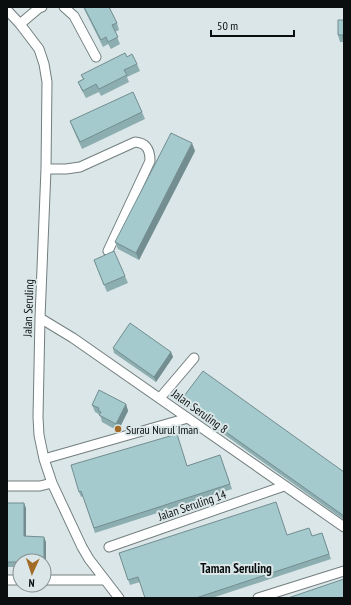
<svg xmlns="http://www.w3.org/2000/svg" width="351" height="605" font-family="'PT Sans Narrow',sans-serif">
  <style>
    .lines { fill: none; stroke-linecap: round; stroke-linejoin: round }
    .street-casing { stroke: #737e7f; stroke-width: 11 }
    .street { stroke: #fff; stroke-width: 9 }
    .wall { fill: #8daeb0 }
    .shaded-wall { fill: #738d90 }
    .building { fill: #a4cacd; stroke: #738d90 }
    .poi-dot { fill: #a36b28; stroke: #dae6e7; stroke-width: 1.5 }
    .labels { text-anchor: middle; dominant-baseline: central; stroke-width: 4; stroke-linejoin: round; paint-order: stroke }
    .street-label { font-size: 12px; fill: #0a0e0f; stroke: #dae6e7 }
    .poi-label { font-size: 12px; fill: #0a0e0f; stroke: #dae6e7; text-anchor: start }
    .neighbourhood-label { font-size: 13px; font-weight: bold; fill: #0a0e0f; stroke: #dae6e7 }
  </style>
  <rect width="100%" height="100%" fill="#dae6e7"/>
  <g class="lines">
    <g class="street-casing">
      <path id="street" d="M64 7 74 16 96 57
        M7 10 20 24 39 49 44 64 47 82 46 169 40 318 38 417 39 435 44 459 52 483 82 547 89 559 119 598
        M20 24 39 8 42 7
        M46 169H66L80 167 135 142C147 143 150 150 150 161L108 251
        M40 318 73 338 344 527
        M160 398 194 358
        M44 459 188 418
        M7 486H40L52 483
        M109 547 284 486
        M7 580H20
        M44 580H105
        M258 598 344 571"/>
    </g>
    <use href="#street" class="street"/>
  </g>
  <path class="wall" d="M83 7H109L117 23 119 30 115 32 120 44 111 49 108 44 103 47Z
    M344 20V43V42H340L338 35Z
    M127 57 137 64 140 71 127 77 129 82 101 96 99 92 86 98 81 89 78 82 83 79 81 75Z
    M142 112 145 119 82 149 73 129 70 121Z
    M195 151 139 260 118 249 115 242Z
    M94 260 125 276 128 283 107 292Z
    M113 348 171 352 173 357 156 382 114 353Z
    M181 400 344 472V520L183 405Z
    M126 404 128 411 118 431 102 422 100 415 95 412 92 405Z
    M220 455 232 489 95 533 83 496 81 497 79 492 187 466Z
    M7 503 26 508V536L46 542V568H44V561H20V567H7Z
    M322 533 331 559 212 598H145L140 582 130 585 119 553 287 535 312 536Z"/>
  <path class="shaded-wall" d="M192 143 195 151 139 260 136 253Z
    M171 352 173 357 156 382 154 377Z
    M126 404 128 411 118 431 116 424Z
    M24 503 26 508V541L24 536Z
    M44 537 46 542V568L44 563Z"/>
  <path class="building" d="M84 7H109L117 23 112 25 118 37 108 42 106 37 101 40Z
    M338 20H344V39H343V35H338Z
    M125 53 127 57 132 54 137 64 124 70 127 75 99 89 96 84 83 91 78 82 84 79 81 75Z
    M133 92 142 112 80 142 70 121Z
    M171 133 192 143 136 253 115 242Z
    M114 251 125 276 104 285 94 260Z
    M130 323 171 352 154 377 113 348Z
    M203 371 344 472V516L181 400Z
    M99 390 126 404 116 424 99 415 101 412 98 410 99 408 92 405Z
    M177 434 187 466 220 455 230 484 94 528 81 491 79 492 71 465Z
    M276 502 287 535 309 528 312 536 322 533 329 554 196 598H145L138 577 128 580 119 553Z
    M7 503H24V536L44 537V563V561H20V562H7Z
    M344 579V598H288Z"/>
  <circle class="poi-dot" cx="118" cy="429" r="4"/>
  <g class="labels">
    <g class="street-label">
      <text transform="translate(28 308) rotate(-88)">Jalan Seruling</text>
      <text transform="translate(200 411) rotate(36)">Jalan Seruling 8</text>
      <text transform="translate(192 505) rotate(-19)">Jalan Seruling 14</text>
    </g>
    <g class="poi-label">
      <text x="126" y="429">Surau Nurul Iman</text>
    </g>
    <g class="neighbourhood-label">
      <text x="236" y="568">Taman Seruling</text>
    </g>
  </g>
  <rect width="351" height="605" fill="none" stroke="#0a0e0f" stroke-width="16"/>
  <g transform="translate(32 573) rotate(183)"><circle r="19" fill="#dae6e7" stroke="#879091"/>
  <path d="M0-3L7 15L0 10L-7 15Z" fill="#a36b28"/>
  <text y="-6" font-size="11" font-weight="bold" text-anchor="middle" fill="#0a0e0f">N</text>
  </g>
  <path d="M211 30v6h83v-6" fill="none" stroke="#0a0e0f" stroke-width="2"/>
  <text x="217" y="30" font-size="12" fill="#0a0e0f" stroke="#dae6e7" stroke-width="3" paint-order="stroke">50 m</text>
</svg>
